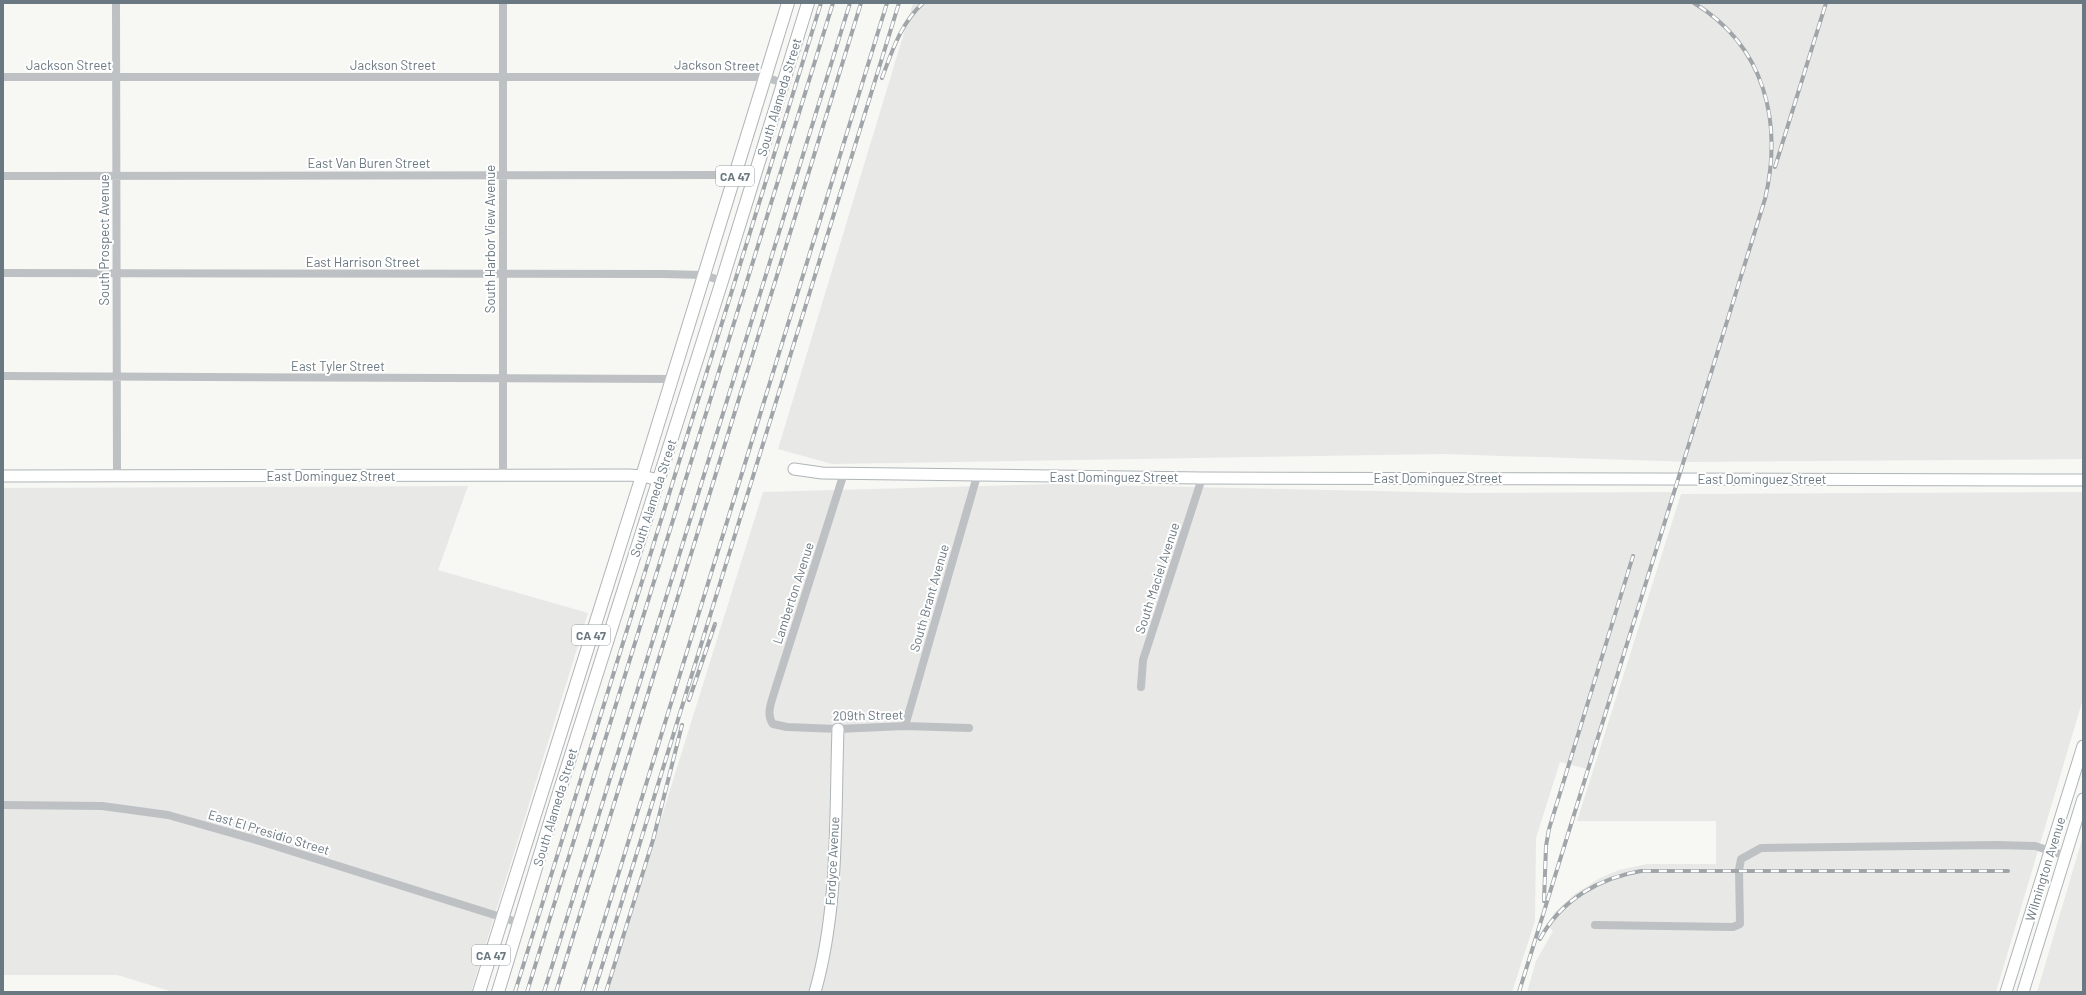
<svg xmlns="http://www.w3.org/2000/svg" width="2086" height="995" font-family="Barlow,sans-serif">
  <style>
    .built { fill: #e8e8e7 }
    .lines { fill: none; stroke-linecap: round; stroke-linejoin: round }
    .secondary-casing { stroke: #afb5b8; stroke-width: 13 }
    .primary-casing { stroke: #b1b5b8; stroke-width: 14 }
    .street { stroke: #bdc1c4; stroke-width: 8 }
    .secondary { stroke: #fff; stroke-width: 11 }
    .primary { stroke: #fff; stroke-width: 12 }
    .rail-casing { stroke: #9fa5a9; stroke-width: 4 }
    .rail { stroke: #fff; stroke-width: 2.5; stroke-dasharray: 8; stroke-linecap: butt }
    .labels { text-anchor: middle; dominant-baseline: central; stroke-width: 4; stroke-linejoin: round; paint-order: stroke }
    .shield { fill: #fff; stroke: #97a0a7; stroke-width: 1 }
    .shield-label { font-size: 12px; font-weight: bold; fill: #6a7881 }
    .street-label { font-size: 13px; fill: #6a7881; stroke: #fff }
  </style>
  <rect width="100%" height="100%" fill="#f7f7f4"/>
  <path class="built" d="M913 3H2083V459L1692 462 1443 454 832 464 778 449Z
    M1052 484 1468 493 1673 492 1587 769 1560 762 1536 838 1535 921 1512 992H607L763 492Z
    M468 486 438 570 588 613 471 992H173L117 975H3V488Z
    M2083 492V699L1996 992H1527L1536 961 1553 931 1547 925 1555 912 1575 894 1600 878 1619 870 1647 864H1716V821H1577L1681 494Z
    M2083 836V992H2037Z"/>
  <g class="lines">
    <g class="secondary-casing">
      <path id="secondary" d="M794 469 822 473 1202 478 2083 480
        M3 476 629 475 642 476 659 480
        M815 992C839 908 835 816 838 729
        M2006 992 2083 746
        M2023 992 2083 799"/>
    </g>
    <g class="primary-casing">
      <path id="primary" d="M479 992 642 476 788 3
        M498 992 557 799 722 281 808 3"/>
    </g>
    <path class="street" d="M116 3 117 477
      M3 77H765L783 83
      M3 176 735 175
      M3 273 663 274 704 275 722 281
      M3 376 672 379
      M844 473 774 693C771 703 766 715 773 724L787 727 838 729 905 726 969 728
      M503 475V3
      M1141 687 1143 660 1202 478
      M905 726 977 476
      M3 805 102 806 168 815 256 840 520 923
      M1595 925 1733 927 1740 924 1739 870 1741 859 1761 848 1996 845 2035 846 2066 856"/>
    <use href="#secondary" class="secondary"/>
    <use href="#primary" class="primary"/>
    <g class="rail-casing">
      <path id="rail" d="M882 78C892 51 901 23 923 3
        M1775 167 1826 3
        M689 700 715 624
        M1544 901 1546 846 1549 829 1633 556
        M1540 939C1561 900 1599 878 1641 871H2008
        M515 992 821 3
        M527 992 833 3
        M544 992 850 3
        M556 992 861 3
        M582 992 887 3
        M594 992 899 3
        M606 992 653 840 682 725
        M1519 992 1765 199C1783 122 1765 46 1694 3"/>
    </g>
    <use href="#rail" class="rail"/>
  </g>
  <g class="labels">
    <g class="shield">
      <rect x="716" y="166" width="38" height="20" rx="3"/>
      <rect x="572" y="625" width="38" height="20" rx="3"/>
      <rect x="472" y="945" width="38" height="20" rx="3"/>
    </g>
    <g class="shield-label">
      <text x="735" y="176">CA 47</text>
      <text x="591" y="635">CA 47</text>
      <text x="491" y="955">CA 47</text>
    </g>
    <g class="street-label">
      <text x="69" y="65">Jackson Street</text>
      <text x="393" y="65">Jackson Street</text>
      <text transform="translate(717 65) rotate(1)">Jackson Street</text>
      <text transform="translate(779 97) rotate(-73)">South Alameda Street</text>
      <text x="369" y="163">East Van Buren Street</text>
      <text transform="translate(490 239) rotate(-90)">South Harbor View Avenue</text>
      <text transform="translate(104 240) rotate(-90)">South Prospect Avenue</text>
      <text x="363" y="262">East Harrison Street</text>
      <text x="338" y="366">East Tyler Street</text>
      <text x="331" y="476">East Dominguez Street</text>
      <text x="1114" y="477">East Dominguez Street</text>
      <text x="1438" y="478">East Dominguez Street</text>
      <text x="1762" y="479">East Dominguez Street</text>
      <text transform="translate(653 498) rotate(-72)">South Alameda Street</text>
      <text transform="translate(1157 578) rotate(-72)">South Maciel Avenue</text>
      <text transform="translate(793 593) rotate(-72)">Lamberton Avenue</text>
      <text transform="translate(929 598) rotate(-74)">South Brant Avenue</text>
      <text transform="translate(868 715) rotate(-1)">209th Street</text>
      <text transform="translate(555 807) rotate(-73)">South Alameda Street</text>
      <text transform="translate(269 832) rotate(17)">East El Presidio Street</text>
      <text transform="translate(832 861) rotate(-87)">Fordyce Avenue</text>
      <text transform="translate(2045 869) rotate(-73)">Wilmington Avenue</text>
    </g>
  </g>
  <rect width="2086" height="995" fill="none" stroke="#6a7881" stroke-width="8"/>
</svg>
